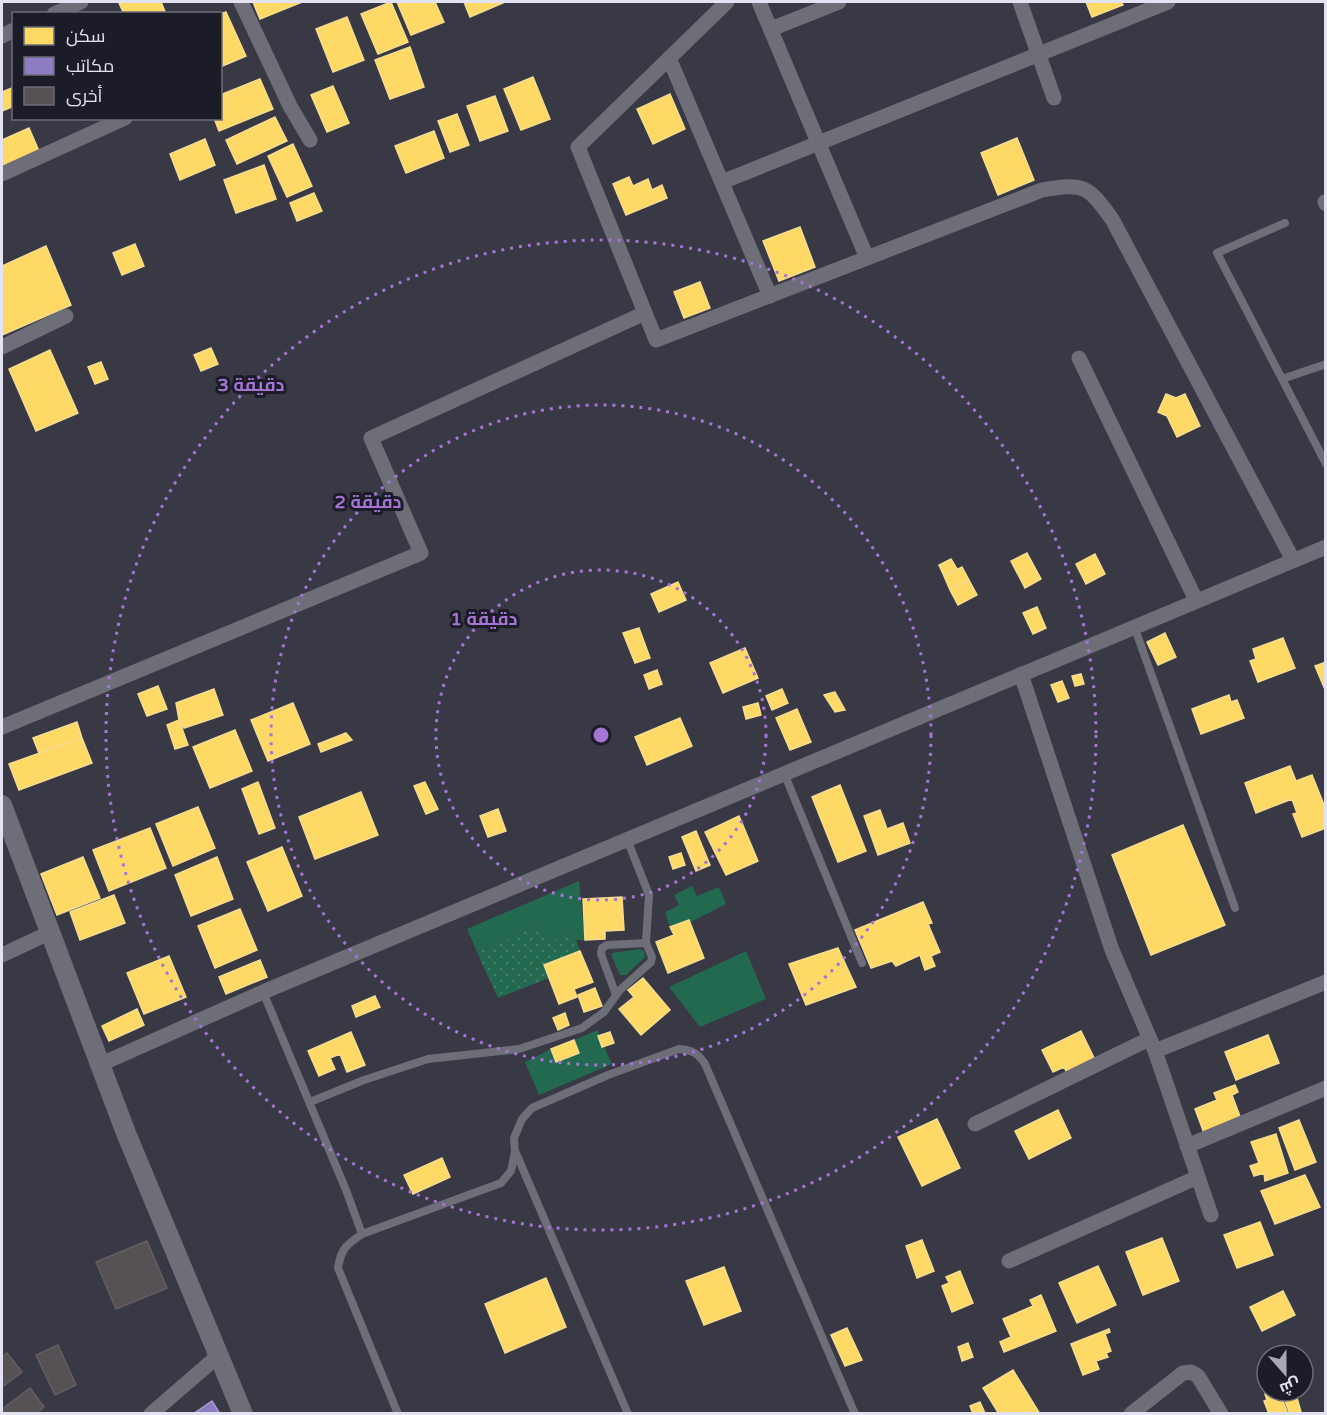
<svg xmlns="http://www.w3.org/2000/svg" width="1327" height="1415" font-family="'Varela Round',Cairo,sans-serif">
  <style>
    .grass { fill: #236950 }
    .park { fill: url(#park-dots) }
    .homes { fill: #ffd966; stroke: #f6dc90; stroke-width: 1.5 }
    .offices { fill: #8e7cc3; stroke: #a79bd1; stroke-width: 1.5 }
    .building { fill: #565155; stroke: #645e62; stroke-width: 1.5 }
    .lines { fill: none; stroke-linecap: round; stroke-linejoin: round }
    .service { stroke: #6e6e79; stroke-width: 8 }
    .minor { stroke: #6e6e79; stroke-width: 15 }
    .tertiary { stroke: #6e6e79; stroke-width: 20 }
    .ring { fill: none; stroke: #a475d4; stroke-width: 3; stroke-dasharray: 3 6 }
    .centre { fill: #a475d4; stroke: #1c1c28; stroke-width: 3 }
    .ring-label { font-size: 18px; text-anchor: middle; font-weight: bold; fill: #a475d4; stroke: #1c1c28; stroke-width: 6; stroke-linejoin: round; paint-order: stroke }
  </style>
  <defs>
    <pattern id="park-dots" width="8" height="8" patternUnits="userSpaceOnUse" patternTransform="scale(1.5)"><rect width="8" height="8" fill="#236950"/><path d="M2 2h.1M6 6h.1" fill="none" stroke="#437e6a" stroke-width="1.8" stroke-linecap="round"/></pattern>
  </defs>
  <rect width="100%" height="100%" fill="#393946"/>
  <path class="grass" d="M579 881 585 940H576L565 933 548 943 538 925 477 952 467 929Z
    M692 886 697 896 719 887 726 904 689 923 688 920 670 927 665 912 679 905 674 895Z
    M640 949 644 951 645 957 626 975H620L612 957V953Z
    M746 951 766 999 700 1027 669 987Z
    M598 1030 602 1047H604L612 1064 539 1095 525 1062 551 1049 556 1062 579 1053 574 1040Z"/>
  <path class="park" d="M538 925 548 943 565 933 576 940 580 951 544 965 549 978 498 998 477 952Z"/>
  <path class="homes" d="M122 2H161L166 14H124L119 3Z
    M253 2H302L260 19Z
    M391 2 408 42 378 54 361 14Z
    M397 2H435L444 22 411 35Z
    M464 2H505L470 17Z
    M1086 2H1121L1123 5 1092 17Z
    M226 12 246 56 220 67V14Z
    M347 17 364 60 333 72 316 29Z
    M410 47 424 87 390 99 375 60Z
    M533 77 550 119 521 130 504 89Z
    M260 79 273 109 219 131 214 118H220V95Z
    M333 86 349 123 327 132 311 95Z
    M14 87V106L2 111V92Z
    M670 94 685 129 653 144 637 109Z
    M495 96 508 131 480 141 467 106Z
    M457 114 469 145 450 152 438 121Z
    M275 117 287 141 237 164 226 140Z
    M29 128 39 151 2 167V140Z
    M434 131 444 158 406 173 395 146Z
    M1017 138 1034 180 998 195 981 153Z
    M205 139 215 165 180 180 170 154Z
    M293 144 312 186 287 197 268 156Z
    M264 165 276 199 236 213 224 180Z
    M629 177 633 186 648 179 652 190 662 185 667 198 626 215 613 184Z
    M314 193 322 211 297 221 290 203Z
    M800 227 815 267 779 281 763 241Z
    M135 244 144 266 122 275 113 253Z
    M46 246 71 305 2 335V266Z
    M700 282 710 308 684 318 674 292Z
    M211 348 218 364 201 371 194 355Z
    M50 350 78 413 36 431 9 369Z
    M101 362 108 379 95 384 88 367Z
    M1166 394 1176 398 1185 394 1200 426 1177 437 1167 416 1158 412Z
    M1027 553 1041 579 1025 588 1011 561Z
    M1095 554 1105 574 1086 584 1076 564Z
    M951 559 957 569 944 576 939 565Z
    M962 567 969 580 950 590 944 576Z
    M969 580 977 595 958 605 950 590Z
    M678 582 686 600 659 612 651 594Z
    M1037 607 1046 628 1033 634 1023 613Z
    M639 628 650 658 635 663 623 633Z
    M1165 633 1176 657 1158 665 1147 642Z
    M1283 638 1295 668 1258 682 1250 661 1256 659 1253 649Z
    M745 648 758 678 723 693 710 663Z
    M1326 662V692L1315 666Z
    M657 670 662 684 649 689 644 675Z
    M1081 674 1084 684 1075 686 1072 676Z
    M1062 681 1069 698 1058 702 1051 685Z
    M158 686 167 709 147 716 138 694Z
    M214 689 223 715 184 728 179 720 176 703Z
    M782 689 788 703 772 710 766 696Z
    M835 692 845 710 835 712 824 695Z
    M1229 695 1231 702 1237 700 1244 718 1201 734 1192 709Z
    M293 703 310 744 268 761 251 720Z
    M758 703 761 715 746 719 743 707Z
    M797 709 811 742 790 750 776 718Z
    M680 718 692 746 647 765 635 737Z
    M179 720 188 745 175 749 167 725Z
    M77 722 82 738 39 753 33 738Z
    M235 730 252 771 210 788 193 747Z
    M346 733 352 740 321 752 318 744Z
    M82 738 92 763 19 790 9 764Z
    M1290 766 1296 781 1312 775 1326 810V828L1302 837 1293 814 1297 813 1292 799 1256 813 1245 783Z
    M258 782 275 828 259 834 242 789Z
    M425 782 438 809 426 814 414 786Z
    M840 785 866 851 838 862 812 797Z
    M361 792 378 835 315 859 299 817Z
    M198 807 215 848 173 866 156 824Z
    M498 809 506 831 488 837 480 816Z
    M880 810 887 829 903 823 910 843 878 855 864 816Z
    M739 816 758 861 726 875 705 832Z
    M1183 825 1225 925 1151 955 1112 855Z
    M150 828 166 868 109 891 93 850Z
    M696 831 710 865 696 871 682 837Z
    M282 847 302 896 268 911 247 862Z
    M681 853 685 865 673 869 669 857Z
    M83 857 100 898 57 915 41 874Z
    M217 857 233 899 191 916 175 875Z
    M114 895 125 923 80 940 70 912Z
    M622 897 624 930 605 931V939L585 940 583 899Z
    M923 902 932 923 928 924 940 952 931 956 935 966 925 970 920 955 896 966 892 961 871 968 855 930Z
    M240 909 257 950 215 968 198 926Z
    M689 920 704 958 668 973 656 942 674 935 670 927Z
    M838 948 856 987 806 1005 789 964Z
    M580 951 593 982 574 989 577 997 559 1004 544 965Z
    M169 956 186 997 144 1014 127 973Z
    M260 960 267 977 226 994 219 977Z
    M643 978 670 1010 641 1035 619 1009 634 997 628 990Z
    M595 988 602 1006 584 1012 578 995Z
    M375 996 380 1007 356 1017 352 1006Z
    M137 1009 144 1025 109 1041 102 1026Z
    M565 1013 569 1025 558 1030 553 1018Z
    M1081 1031 1096 1062 1068 1075 1064 1067 1053 1072 1042 1050Z
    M351 1032 365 1065 347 1072 340 1054 330 1058 335 1069 319 1076 308 1051Z
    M610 1032 614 1043 602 1047 598 1036Z
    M1268 1035 1279 1063 1236 1080 1225 1052Z
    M574 1040 579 1053 556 1062 551 1049Z
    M1235 1085 1238 1092 1232 1095 1241 1119 1204 1133 1195 1109 1217 1100 1214 1093Z
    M1058 1110 1071 1138 1029 1159 1015 1131Z
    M937 1119 960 1168 922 1186 898 1137Z
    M1299 1120 1316 1162 1295 1170 1279 1128Z
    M1276 1134 1288 1173 1265 1181 1264 1173 1254 1176 1250 1166 1259 1163 1251 1142Z
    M442 1158 450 1177 413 1194 404 1175Z
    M1305 1175 1320 1207 1275 1224 1261 1191Z
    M1260 1222 1273 1255 1237 1268 1224 1235Z
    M1162 1238 1179 1281 1143 1295 1126 1252Z
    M922 1240 934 1271 917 1278 906 1246Z
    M1098 1266 1116 1305 1077 1323 1059 1283Z
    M724 1267 741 1311 704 1325 686 1281Z
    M960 1271 973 1303 952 1312 942 1286 949 1283 946 1277Z
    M546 1278 566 1327 505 1353 485 1304Z
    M1283 1291 1295 1315 1262 1331 1250 1307Z
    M1041 1295 1056 1331 1004 1352 1000 1342 1011 1337 1003 1319 1033 1306 1030 1300Z
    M847 1328 862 1360 845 1366 831 1335Z
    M1109 1329 1110 1332 1105 1334 1111 1351 1106 1353 1108 1357 1096 1361 1099 1369 1083 1375 1071 1344Z
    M968 1343 973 1357 962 1361 958 1347Z
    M1013 1370 1040 1414H999L983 1388Z
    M1267 1391H1279L1288 1414H1269L1264 1401 1267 1400 1265 1394Z
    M1281 1391H1295L1301 1412 1290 1414Z
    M980 1402 985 1413 973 1414 970 1406Z"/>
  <path class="offices" d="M212 1401 220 1414H193Z"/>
  <path class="building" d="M147 1241 167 1288 116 1309 96 1262Z
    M58 1345 76 1385 55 1395 36 1355Z
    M7 1353 22 1372 2 1387V1357Z
    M30 1388 44 1407 36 1414H2V1409Z"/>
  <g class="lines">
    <path class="service" d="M1285 223 1217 253 1326 464
      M1282 379 1326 364
      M1134 626 1235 908
      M784 773 862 963
      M627 839 649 895 646 943
      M263 992 346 1190 362 1234
      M310 1102 364 1080 428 1059 519 1049 582 1028 604 1012 620 990 651 962 652 957 646 943 607 945 602 948 601 954 616 995
      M516 1153 628 1414
      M398 1414 338 1268C341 1249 346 1245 362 1234L501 1183 511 1171 515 1152 514 1138 522 1119 532 1108 608 1075 679 1049C692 1050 698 1053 705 1064L855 1414"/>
    <path class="minor" d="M241 2 290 106 310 140
      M727 2 578 147 656 340 1042 190C1085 183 1087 185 1112 219L1293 560
      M759 2 867 258
      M1020 2 1054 98
      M54 14 81 2
      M771 29 839 2
      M2 36 14 30
      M669 58 770 296
      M2 174 125 118
      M722 182 1168 2
      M1325 202 1326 204
      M2 347 66 316
      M1079 358 1196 600
      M1021 674 1112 950 1155 1051 1211 1215
      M2 727 421 553 371 438 645 313
      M2 955 51 932
      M1155 1051 1326 982
      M99 1065 263 992 1326 547
      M975 1124 1149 1039
      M1187 1146 1326 1088
      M1009 1261 1198 1177
      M151 1414 218 1356
      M1131 1414 1183 1373 1191 1372 1198 1376 1221 1414"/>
    <path class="tertiary" d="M2 805 126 1133 243 1414"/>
  </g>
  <g class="ring">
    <circle cx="601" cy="735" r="165"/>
    <circle cx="601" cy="735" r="330"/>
    <circle cx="601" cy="735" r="495"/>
  </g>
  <circle cx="601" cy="735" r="9" class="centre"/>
  <g class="ring-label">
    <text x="251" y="391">3 دقيقة</text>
    <text x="368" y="508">2 دقيقة</text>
    <text x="484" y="625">1 دقيقة</text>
  </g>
  <rect width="1327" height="1415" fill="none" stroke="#e2e2f3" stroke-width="6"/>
  <rect x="12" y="12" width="210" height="108" fill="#1c1c28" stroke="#6b6b79" stroke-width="1.5"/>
  <rect x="24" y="27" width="30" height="18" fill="#ffd966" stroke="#6b6b79" stroke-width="1.5"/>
  <text x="66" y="42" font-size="18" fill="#e2e2f3">سكن</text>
  <rect x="24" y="57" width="30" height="18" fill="#8e7cc3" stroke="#6b6b79" stroke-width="1.5"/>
  <text x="66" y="72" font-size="18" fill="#e2e2f3">مكاتب</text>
  <rect x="24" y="87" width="30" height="18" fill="#565155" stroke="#6b6b79" stroke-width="1.5"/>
  <text x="66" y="102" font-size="18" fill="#e2e2f3">أخرى</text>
  <g transform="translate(1285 1373) rotate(159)"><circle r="28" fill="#1c1c28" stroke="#6b6b79" stroke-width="1.5"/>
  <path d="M0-4.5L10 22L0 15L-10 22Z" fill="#a7a7b6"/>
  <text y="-9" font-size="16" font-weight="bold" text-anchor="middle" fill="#e2e2f3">ش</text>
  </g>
</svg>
